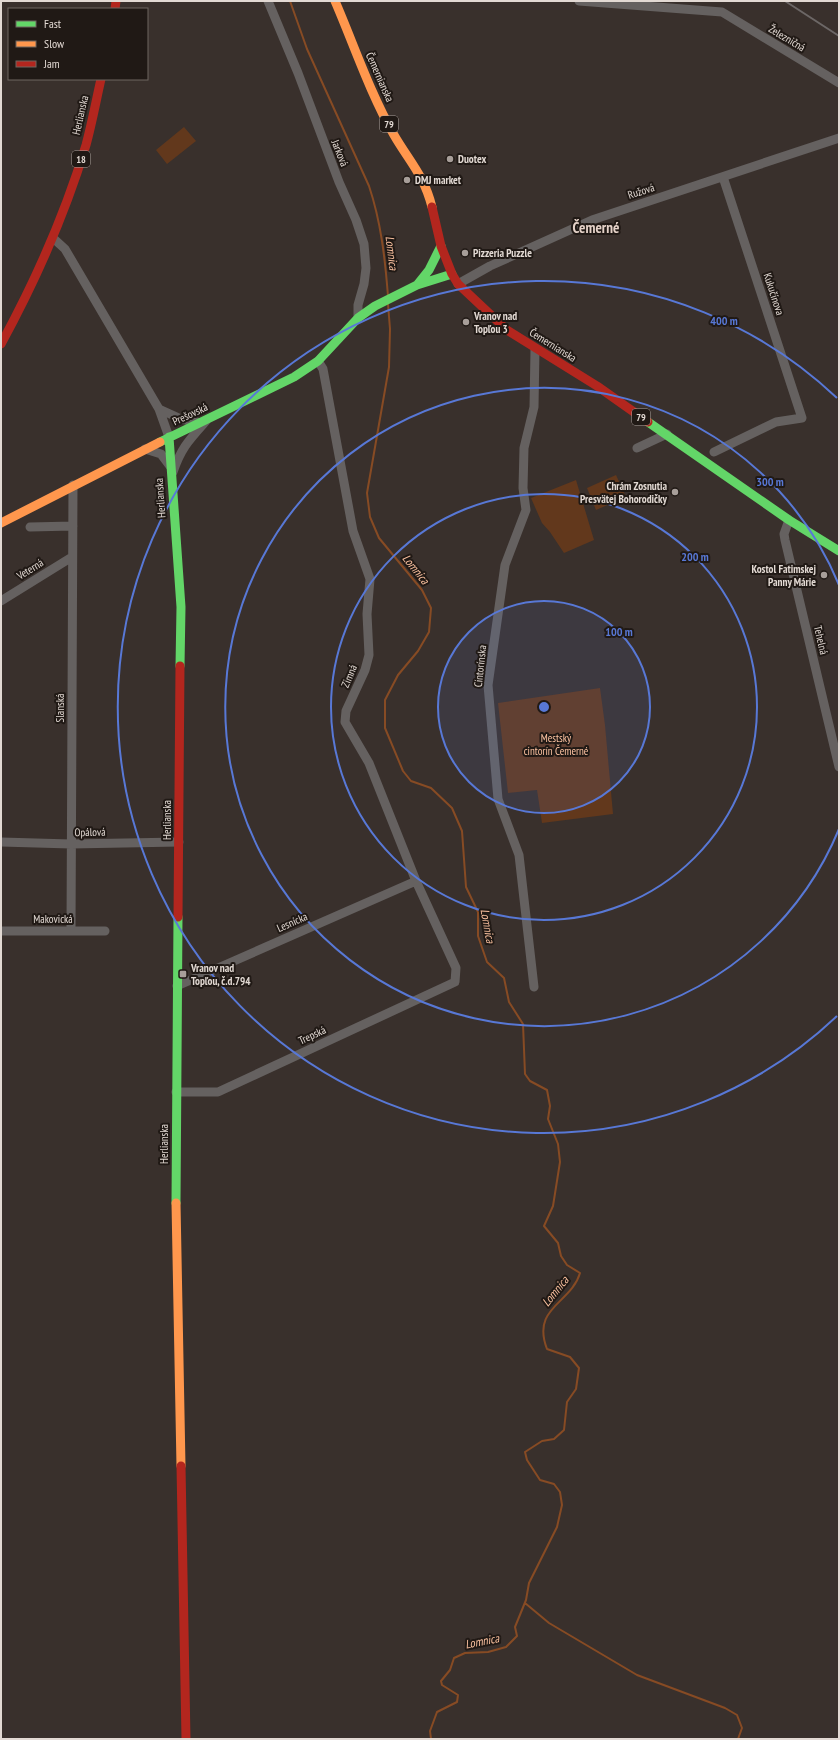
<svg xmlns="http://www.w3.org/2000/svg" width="840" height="1740" font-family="'PT Sans Narrow',sans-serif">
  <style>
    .green { fill: #62381c }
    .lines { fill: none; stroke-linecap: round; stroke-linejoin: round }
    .stream { stroke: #874b24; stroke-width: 2 }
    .street { stroke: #656160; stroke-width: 9 }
    .fast { stroke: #63d668; stroke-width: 9 }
    .slow { stroke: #ff974d; stroke-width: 9 }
    .jam { stroke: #b3261e; stroke-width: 9 }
    .rail { stroke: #6c6766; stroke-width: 2 }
    .ring { fill: none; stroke: #5878d6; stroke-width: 2 }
    .poi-dot { fill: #a79e99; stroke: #201915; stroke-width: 1.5 }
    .labels { text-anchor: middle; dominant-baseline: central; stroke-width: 4; stroke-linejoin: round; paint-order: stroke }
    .shield { fill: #201915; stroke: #a89f9a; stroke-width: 1 }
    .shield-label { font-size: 10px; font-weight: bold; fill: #e2d9d3 }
    .street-label { font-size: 11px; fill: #e2d9d3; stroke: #201915 }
    .poi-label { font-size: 11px; font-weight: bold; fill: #e2d9d3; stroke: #201915; text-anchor: start }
    .park-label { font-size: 11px; fill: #ffc5a3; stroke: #201915 }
    .water-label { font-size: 12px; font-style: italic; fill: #fcc2a0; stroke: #201915 }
    .district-label { font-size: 15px; font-weight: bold; fill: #e5d2c8; stroke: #201915 }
    .centre { fill: #5878d6; stroke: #201915; stroke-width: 2 }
    .ring-label { font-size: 12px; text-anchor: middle; font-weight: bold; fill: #5878d6; stroke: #201915; stroke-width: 4; stroke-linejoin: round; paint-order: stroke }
  </style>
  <rect width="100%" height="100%" fill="#39302c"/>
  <path class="green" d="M184 127 196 141 167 164 156 150Z
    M616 475 626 497 596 510 587 488Z
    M576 480 594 540 564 553 550 532 542 523 531 498Z
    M600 688 605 725 613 814 542 823 537 790 508 793 498 703Z"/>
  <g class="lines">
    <path class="stream" d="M290 1 307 49 369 186C381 222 385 258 388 296
      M388 304 390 329 389 367 367 493 370 517 379 538 422 590 431 608 429 632 418 651 398 675 385 700V728L403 771 411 781 431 788 452 808 462 831 466 887 478 912V936L487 962 504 978 509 1002 523 1024 525 1074 530 1081 547 1090 550 1106 548 1119 558 1144 560 1162 553 1206 544 1226 558 1243 561 1256 567 1265 580 1273C571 1304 531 1307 547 1349L570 1357 579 1368 576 1389 567 1402 564 1430 554 1439 542 1441 525 1452 527 1460 540 1480 554 1484 560 1492 562 1505 557 1527 529 1583 526 1600 515 1627 517 1636 506 1647 488 1652 465 1653 454 1658 450 1670 441 1681 442 1685 458 1695 457 1702 437 1712 430 1731 431 1739
      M525 1603 549 1623 637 1675 725 1708 737 1715 742 1728 738 1739"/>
    <path class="street" d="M268 1 298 73 339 182 356 220 364 244 366 268 364 284 358 305V318
      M579 1 722 12 839 83
      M53 238 65 249 159 409 169 437
      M458 284 490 266 592 220 839 138
      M159 409 181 419 201 423
      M637 448 667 434
      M145 449 161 454 170 466
      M714 452 776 422 802 418 723 177
      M173 472C181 448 189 440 206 421
      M789 520 784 534 785 540 839 767
      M30 527 73 526
      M1 601 72 557
      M1 842 71 844 179 842
      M1 931H105
      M71 931 73 485
      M177 986 416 881
      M534 987 519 855 498 799 488 685 505 565 526 510 523 488 524 448 534 407 535 349
      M176 1092H218L455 982 456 968 416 881 369 763 345 722 346 711 365 670 369 655 367 614 370 579 353 531 323 369 318 361"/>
    <path class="fast" d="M417 285 429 270 441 246
      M648 422 789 520 839 551
      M169 437 181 607 180 666
      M160 442 294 377 318 361 358 318 375 306 417 285 452 274
      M176 1203 178 917"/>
    <path class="slow" d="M335 1C354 45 370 93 394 135 409 161 424 175 432 207
      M1 523 160 442
      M176 1203 181 1466"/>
    <path class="jam" d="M115 9 116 1
      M432 207 441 246 452 274 458 284 507 330 597 386 648 422
      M1 344C36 280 65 214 86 145 92 123 96 101 101 79
      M178 917 180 666
      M181 1466 186 1739"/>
    <path class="rail" d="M785 1 839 36"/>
  </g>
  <circle cx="544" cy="707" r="106" fill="#5878d6" fill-opacity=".12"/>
  <g class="ring">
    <circle cx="544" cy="707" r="106"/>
    <circle cx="544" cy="707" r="213"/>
    <path d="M839 829A319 319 0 1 1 839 585"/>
    <path d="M837 1016A426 426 0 1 1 837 398"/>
  </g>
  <g class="poi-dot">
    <circle cx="450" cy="159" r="4"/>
    <circle cx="407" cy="180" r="4"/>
    <circle cx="465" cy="253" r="4"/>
    <circle cx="466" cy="322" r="4"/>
    <circle cx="675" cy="492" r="4"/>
    <circle cx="824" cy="575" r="4"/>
    <rect x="179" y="970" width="8" height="8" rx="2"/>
  </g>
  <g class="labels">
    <g class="shield">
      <rect x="380" y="116" width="18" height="16" rx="3"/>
      <rect x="72" y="151" width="18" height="16" rx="3"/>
      <rect x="632" y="409" width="18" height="16" rx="3"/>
    </g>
    <g class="shield-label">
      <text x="389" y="124">79</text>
      <text x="81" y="159">18</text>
      <text x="641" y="417">79</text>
    </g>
    <g class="street-label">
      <text transform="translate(787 38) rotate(31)">Železničná</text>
      <text transform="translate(380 77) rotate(66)">Čemernianska</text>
      <text transform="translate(80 115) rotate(-77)">Herlianska</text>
      <text transform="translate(340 153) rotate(68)">Jarková</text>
      <text transform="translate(641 191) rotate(-18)">Ružová</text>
      <text transform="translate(774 294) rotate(72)">Kukučínova</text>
      <text transform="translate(553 345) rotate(32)">Čemernianska</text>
      <text transform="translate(190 414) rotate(-25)">Prešovská</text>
      <text transform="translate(160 498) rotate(-94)">Herlianska</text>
      <text transform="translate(30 569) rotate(-32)">Veterná</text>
      <text transform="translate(821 640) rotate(77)">Tehelná</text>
      <text transform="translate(480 666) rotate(-84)">Cintorínska</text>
      <text transform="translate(349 676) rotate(-67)">Zimná</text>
      <text transform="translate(60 708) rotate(-90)">Slanská</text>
      <text transform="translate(167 820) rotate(-90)">Herlianska</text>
      <text transform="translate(90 832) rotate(-1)">Opálová</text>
      <text x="53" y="919">Makovická</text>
      <text transform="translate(292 922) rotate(-24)">Lesnícka</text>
      <text transform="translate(312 1035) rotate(-25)">Trepská</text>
      <text transform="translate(164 1144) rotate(-90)">Herlianska</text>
    </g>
    <g class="poi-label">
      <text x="458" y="159">Duotex</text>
      <text x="415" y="180">DMJ market</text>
      <text x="473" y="253">Pizzeria Puzzle</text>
      <text x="474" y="316">Vranov nad<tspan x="474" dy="13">Topľou 3</tspan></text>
      <text x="667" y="486" text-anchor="end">Chrám Zosnutia<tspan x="667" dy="13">Presvätej Bohorodičky</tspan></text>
      <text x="816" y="569" text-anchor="end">Kostol Fatimskej<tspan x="816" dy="13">Panny Márie</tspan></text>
      <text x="191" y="968">Vranov nad<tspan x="191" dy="13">Topľou, č.d.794</tspan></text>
    </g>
    <g class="park-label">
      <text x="556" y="738">Mestský<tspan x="556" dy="13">cintorín Čemerné</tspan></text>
    </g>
    <g class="water-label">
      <text transform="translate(392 253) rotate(83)">Lomnica</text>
      <text transform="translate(416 569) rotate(51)">Lomnica</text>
      <text transform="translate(488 926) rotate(80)">Lomnica</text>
      <text transform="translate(555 1291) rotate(-51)">Lomnica</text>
      <text transform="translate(482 1641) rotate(-11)">Lomnica</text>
    </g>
    <g class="district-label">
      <text x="596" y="227">Čemerné</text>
    </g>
  </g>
  <circle cx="544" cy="707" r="6" class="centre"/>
  <g class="ring-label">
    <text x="724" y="325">400 m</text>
    <text x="770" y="486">300 m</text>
    <text x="695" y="561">200 m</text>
    <text x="619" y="636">100 m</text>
  </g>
  <rect width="840" height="1740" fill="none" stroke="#e2d9d3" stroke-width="4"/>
  <rect x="8" y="8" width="140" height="72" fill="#201915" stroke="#6e6661"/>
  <rect x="16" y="21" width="20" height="6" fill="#63d668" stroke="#6e6661"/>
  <text x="44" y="28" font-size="12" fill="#e2d9d3">Fast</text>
  <rect x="16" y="41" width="20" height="6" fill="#ff974d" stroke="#6e6661"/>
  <text x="44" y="48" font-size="12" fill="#e2d9d3">Slow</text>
  <rect x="16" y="61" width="20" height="6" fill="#b3261e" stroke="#6e6661"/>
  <text x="44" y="68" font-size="12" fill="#e2d9d3">Jam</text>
</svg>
